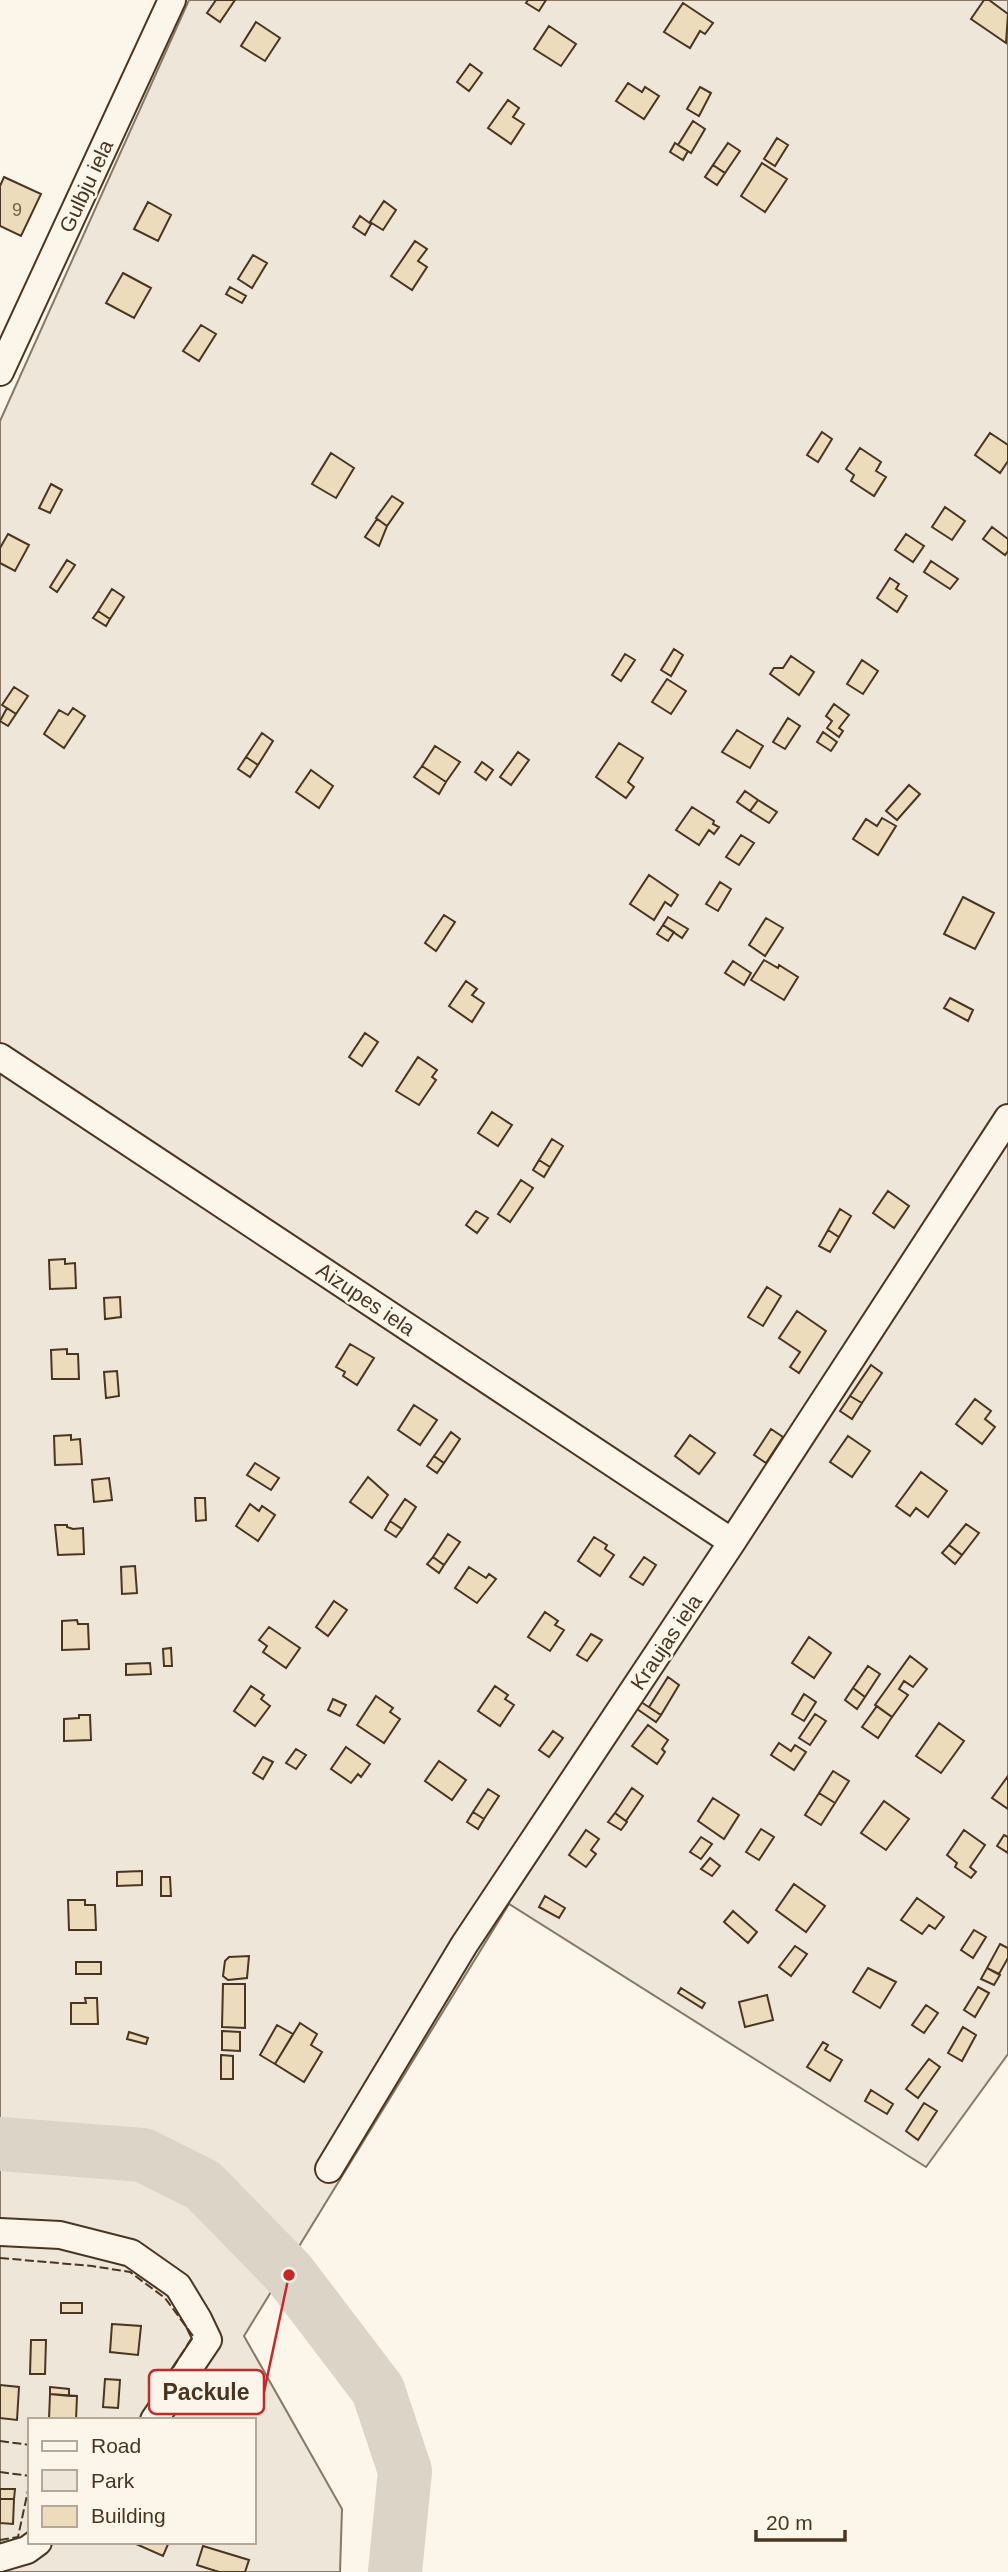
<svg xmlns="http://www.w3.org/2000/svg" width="1008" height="2572" font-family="Arial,sans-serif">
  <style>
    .green { fill: #ede6d9; stroke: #887966; stroke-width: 2; fill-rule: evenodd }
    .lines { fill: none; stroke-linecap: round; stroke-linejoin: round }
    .river { stroke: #dcd4c6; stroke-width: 54 }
    .building { fill: #ecdcbc; stroke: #4a3520; stroke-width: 2 }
    .minor-casing { stroke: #4a3520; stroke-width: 30 }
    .minor { stroke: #fbf6e9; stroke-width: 26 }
    .fence { stroke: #4a3520; stroke-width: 2; stroke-dasharray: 9 3.5; stroke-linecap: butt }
    .labels { text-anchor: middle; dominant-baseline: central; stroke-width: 5; stroke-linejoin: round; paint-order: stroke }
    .number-label { font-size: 18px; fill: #725f47 }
    .street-label { font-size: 21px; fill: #4a3520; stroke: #fbf6e9 }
    .leader { fill: none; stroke: #c62828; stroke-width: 2.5 }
    .callout-dot { fill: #c62828; stroke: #fbf6e9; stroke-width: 2.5 }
    .callout { fill: #fbf6e9; stroke: #c62828; stroke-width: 2.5 }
    .callout-label { font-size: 23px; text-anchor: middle; font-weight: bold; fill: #4a3520 }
  </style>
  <rect width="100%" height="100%" fill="#fbf6e9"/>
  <path class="green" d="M189 0H1008V2054L926 2167 509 1904 244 2336 342 2509 340 2572H0V421ZM30 2420H254V2542H30Z"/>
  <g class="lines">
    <path class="river" d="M0 2144 143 2155 203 2185 289 2273 378 2390 405 2471 395 2572"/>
  </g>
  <path class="building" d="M216 0H235L220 22 207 13Z
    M528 0H546L539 11 526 3Z
    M984 0H989L1008 14 1006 43 971 19Z
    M683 3 713 23 705 34 700 31 690 48 664 32Z
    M256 22 280 38 265 61 241 46Z
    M549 26 576 44 561 66 534 49Z
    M470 64 482 73 469 91 457 82Z
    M628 83 642 92 645 87 659 96 644 119 616 101Z
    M700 87 711 93 699 116 687 109Z
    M508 100 519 108 513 117 524 124 511 144 488 128Z
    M693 121 705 129 691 153 678 145Z
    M777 138 788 145 775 166 764 159Z
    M675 143 688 151 683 160 670 152Z
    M728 143 740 151 725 173 713 165Z
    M762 163 787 179 765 212 741 196Z
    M713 165 725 173 717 185 705 177Z
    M4 177 41 194 21 236 0 226V186Z
    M384 201 396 210 383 230 370 222Z
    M148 202 171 215 158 241 134 229Z
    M360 216 371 224 365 235 353 227Z
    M415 241 427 249 418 261 427 267 412 290 391 276Z
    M253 255 267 263 252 288 238 279Z
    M123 273 151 288 134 318 106 303Z
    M230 287 246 296 242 303 226 294Z
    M201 325 216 334 199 361 183 351Z
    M822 432 832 439 818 462 807 455Z
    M990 433 1008 445V461L1000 473 975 455Z
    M860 448 881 462 876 471 886 477 874 496 851 481 854 475 846 469Z
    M331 453 354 468 336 498 312 484Z
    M51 484 62 490 50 513 39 508Z
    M392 496 403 503 387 526 376 518Z
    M945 507 965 521 952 540 932 527Z
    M377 519 387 526 379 546 365 537Z
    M992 527 1008 539V551L1005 555 983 539Z
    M8 534 29 545 15 571 0 563V548Z
    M906 534 924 546 913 562 895 550Z
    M67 560 75 565 57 592 50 587Z
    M931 561 958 579 950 589 924 572Z
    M890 578 899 584 896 589 907 596 897 612 877 598Z
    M112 589 124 597 110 619 98 611Z
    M98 611 110 619 106 626 93 618Z
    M674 649 683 655 671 676 661 670Z
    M625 654 635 660 621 681 612 675Z
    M791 656 814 672 799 695 770 674 774 668H783Z
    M862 660 878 671 863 694 847 684Z
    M667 679 686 691 671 714 652 702Z
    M14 687 28 696 16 714 2 705Z
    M834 704 849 715 839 728 843 731 839 737 827 728 832 721 826 716Z
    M7 708 16 714 8 726 0 721Z
    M73 708 85 716 64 748 44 734 59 710 68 715Z
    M788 718 800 726 785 749 773 742Z
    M737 730 763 746 750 768 722 752Z
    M823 732 837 742 831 751 817 742Z
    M262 733 273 741 258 765 246 757Z
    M619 743 643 758 628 782 634 787 626 798 596 777Z
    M435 746 460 762 446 782 422 766Z
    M518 752 529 760 511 785 500 777Z
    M246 757 258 765 250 777 238 769Z
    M482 762 493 770 486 780 475 772Z
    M422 766 446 782 439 794 414 777Z
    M311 770 333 786 319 808 296 792Z
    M909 785 920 794 897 820 886 811Z
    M745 791 758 800 750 811 737 802Z
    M758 800 777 812 769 823 750 811Z
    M692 807 714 821 713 824 719 827 714 834 709 830 699 845 676 830Z
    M882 818 896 826 878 855 853 839 866 819 877 826Z
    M741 835 754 843 739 865 726 857Z
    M649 875 678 895 671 906 665 902 654 920 630 904Z
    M720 882 731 889 718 911 706 904Z
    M963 897 994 913 975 949 944 934Z
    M444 915 455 922 436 951 425 943Z
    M668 917 688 929 682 938 663 925Z
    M766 918 783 928 765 956 749 945Z
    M663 925 674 932 668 941 657 934Z
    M764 960 778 968 779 965 798 977 784 1000 751 980Z
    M733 961 751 973 744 985 725 973Z
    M466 981 477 989 472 995 484 1003 472 1022 449 1006Z
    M950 998 973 1010 968 1021 944 1008Z
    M365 1033 378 1042 362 1066 349 1057Z
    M418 1057 437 1070 432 1077 436 1080 419 1105 396 1091Z
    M492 1112 512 1125 498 1146 478 1133Z
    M552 1139 563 1146 550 1167 539 1160Z
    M539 1160 550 1167 544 1177 533 1170Z
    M521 1180 533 1188 510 1222 498 1214Z
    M888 1191 909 1206 894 1228 873 1213Z
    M840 1209 851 1216 839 1237 828 1230Z
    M476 1211 488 1218 477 1233 466 1225Z
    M828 1230 839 1237 830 1252 819 1246Z
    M65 1259V1264L75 1263 76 1288 50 1289 49 1260Z
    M767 1287 781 1296 763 1326 748 1317Z
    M120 1297 121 1317 105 1319 104 1298Z
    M797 1311 826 1331 799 1373 790 1367 800 1352 779 1338Z
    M350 1344 374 1358 357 1385 343 1376 345 1372 336 1367Z
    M67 1349V1354H78L79 1379H52L51 1350Z
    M871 1365 882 1373 862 1403 850 1396Z
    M117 1371 119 1396 106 1398 104 1372Z
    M850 1396 862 1403 852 1419 840 1411Z
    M975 1399 991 1411 985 1419 995 1427 982 1444 956 1424Z
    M414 1405 437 1420 420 1445 398 1430Z
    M771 1429 783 1437 766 1463 754 1455Z
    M451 1432 460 1439 444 1463 434 1456Z
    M71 1435V1440L80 1439 82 1464 55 1465 54 1436Z
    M690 1435 715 1453 699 1474 675 1456Z
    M848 1436 870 1451 852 1477 830 1462Z
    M434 1456 444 1463 437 1473 427 1466Z
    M255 1463 279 1478 271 1490 247 1475Z
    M921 1472 947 1491 928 1517 916 1508 910 1516 896 1506Z
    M368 1477 388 1495 372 1518 350 1502Z
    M109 1478 112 1500 94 1502 92 1480Z
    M195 1498H205L206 1520 196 1521Z
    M405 1499 416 1507 402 1529 390 1521Z
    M250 1504 259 1511 262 1506 275 1515 258 1541 236 1526Z
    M390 1521 402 1529 396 1537 385 1530Z
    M966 1524 979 1533 962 1555 949 1545Z
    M55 1525H67V1527L73 1529 83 1528 84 1554 58 1555Z
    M448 1534 460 1542 444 1565 433 1557Z
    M594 1537 607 1545 605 1549 614 1555 600 1576 578 1561Z
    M949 1545 962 1555 955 1564 942 1553Z
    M433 1557 444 1565 439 1573 427 1564Z
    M644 1557 656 1565 643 1585 630 1577Z
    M135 1566 137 1593 122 1594 121 1567Z
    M469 1567 486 1578 489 1574 496 1579 477 1603 455 1588Z
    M334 1601 347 1610 328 1636 316 1627Z
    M545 1612 558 1621 555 1625 564 1630 550 1651 528 1637Z
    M77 1620 78 1624H88L89 1649 62 1650V1621Z
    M269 1627 300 1648 286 1668 263 1652 267 1646 259 1640Z
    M591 1634 602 1640 587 1661 577 1655Z
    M809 1637 831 1653 814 1678 792 1663Z
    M171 1648 172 1666H164L163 1649Z
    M910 1656 927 1669 913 1687 904 1681 899 1689 908 1695 892 1717 875 1705Z
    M150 1663 151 1674 126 1675V1664Z
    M868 1666 880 1674 865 1697 853 1688Z
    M668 1677 679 1685 661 1715 649 1707Z
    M251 1686 264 1695 261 1699 270 1706 255 1726 234 1711Z
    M495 1686 508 1695 505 1699 514 1705 500 1726 478 1711Z
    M853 1688 865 1697 857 1709 845 1700Z
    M804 1694 816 1702 804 1721 792 1714Z
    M376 1696 393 1708 390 1712 400 1719 384 1743 357 1725Z
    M333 1699 346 1705 340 1716 328 1710Z
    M641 1702 661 1715 656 1722 637 1709Z
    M877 1706 892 1717 878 1738 862 1727Z
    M815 1714 826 1721 810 1745 799 1738Z
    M79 1715H90L91 1740 64 1741V1719L79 1718Z
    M939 1723 964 1741 941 1773 916 1756Z
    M648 1725 668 1740 662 1749 665 1752 657 1764 632 1746Z
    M553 1731 563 1738 549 1757 539 1750Z
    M779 1743 791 1751 795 1745 806 1752 794 1770 771 1755Z
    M346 1747 370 1764 361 1777 358 1774 351 1783 331 1769Z
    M296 1749 306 1755 296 1769 286 1763Z
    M263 1757 273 1762 263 1779 253 1773Z
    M439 1761 466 1780 452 1800 425 1781Z
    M833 1771 849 1781 835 1803 819 1793Z
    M1008 1776V1809L992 1798Z
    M632 1788 643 1796 626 1821 615 1813Z
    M488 1789 499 1796 484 1819 473 1812Z
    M819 1793 835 1803 821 1825 805 1815Z
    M713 1798 739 1815 724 1839 698 1821Z
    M884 1801 909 1819 886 1850 861 1833Z
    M473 1812 484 1819 478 1829 467 1822Z
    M615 1813 627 1822 621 1830 608 1822Z
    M761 1829 774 1837 759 1860 746 1852Z
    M586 1830 599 1839 591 1850 596 1854 586 1867 569 1855Z
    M964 1830 985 1845 970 1867 976 1872 971 1878 955 1867 957 1863 947 1855Z
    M1004 1835 1008 1837V1853L997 1846Z
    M701 1837 712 1844 701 1859 690 1852Z
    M710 1858 720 1866 712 1876 701 1869Z
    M142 1871V1885L117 1886V1872Z
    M161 1877H170L171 1896H161Z
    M794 1884 825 1906 806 1932 776 1910Z
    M545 1896 565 1908 559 1918 539 1907Z
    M917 1898 944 1917 935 1929 929 1925 922 1934 901 1920Z
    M68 1900H85V1905H95L96 1930H69Z
    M733 1911 757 1932 748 1943 724 1922Z
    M974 1930 986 1937 973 1958 961 1950Z
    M1000 1944 1008 1948V1958L999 1974 987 1968Z
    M795 1946 807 1954 791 1976 779 1967Z
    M249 1956 247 1978 228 1980 223 1976 225 1961 229 1957Z
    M76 1962H101V1974H76Z
    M868 1968 896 1982 880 2008 853 1992Z
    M987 1968 1000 1975 994 1985 981 1979Z
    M223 1984H245V2028L222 2027Z
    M978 1987 989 1993 975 2017 964 2010Z
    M681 1988 705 2003 702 2008 678 1993Z
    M767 1995 773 2020 745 2027 739 2002Z
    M85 1998H97L98 2024H71V2003H86Z
    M926 2005 938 2013 924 2033 912 2025Z
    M300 2023 317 2034 311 2045 322 2052 304 2082 275 2064Z
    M277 2025 293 2034 275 2064 260 2055Z
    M963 2027 976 2035 962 2061 948 2053Z
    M222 2031 240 2032V2051L222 2050Z
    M129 2032 148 2038 146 2044 127 2039Z
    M823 2042 828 2045 825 2050 842 2060 830 2081 807 2067Z
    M221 2055 233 2056V2079H221Z
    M929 2059 940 2067 918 2098 906 2089Z
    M871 2090 893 2104 887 2114 865 2101Z
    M924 2103 937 2111 918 2140 906 2131Z
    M61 2303H82V2313H61Z
    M112 2324 141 2326 138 2355 110 2352Z
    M31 2340H46L45 2374H30Z
    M105 2379 120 2380 118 2408 103 2407Z
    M0 2385 19 2387 17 2420 0 2418Z
    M50 2387 69 2389V2396L50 2394Z
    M50 2394 77 2396 76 2420 49 2419Z
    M0 2489H15L14 2499H0Z
    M0 2499H14L13 2524 0 2523Z
    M137 2542H169L163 2556 136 2544Z
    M203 2546 249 2560 245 2572H219L197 2565Z"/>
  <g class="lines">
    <g class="minor-casing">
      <path id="minor" d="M0 372 172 0
        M0 1057 732 1542
        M329 2169 464 1945 732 1542 1008 1118
        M0 2232 60 2235 131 2253 178 2286 198 2319 208 2340 154 2420
        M0 2558 27 2550 38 2542"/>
    </g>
    <use href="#minor" class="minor"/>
    <path class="fence" d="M0 2258 92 2266 130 2272 165 2298 193 2336 164 2382
      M0 2441 30 2445
      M0 2472 30 2476
      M0 2540 18 2537 30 2481"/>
  </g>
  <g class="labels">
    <g class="number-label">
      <text x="17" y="210">9</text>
    </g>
    <g class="street-label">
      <text transform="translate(86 186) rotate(-65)">Gulbju iela</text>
      <text transform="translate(366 1299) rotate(34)">Aizupes iela</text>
      <text transform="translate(666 1642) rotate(-56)">Kraujas iela</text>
    </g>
  </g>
  <path class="leader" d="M289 2275L264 2392"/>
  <circle class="callout-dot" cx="289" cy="2275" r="7"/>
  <rect class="callout" x="149" y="2370" width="115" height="44" rx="7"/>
  <g class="callout-label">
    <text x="206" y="2400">Packule</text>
  </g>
  <rect x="28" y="2418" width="228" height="126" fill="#fbf6e9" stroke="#b4a999" stroke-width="2"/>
  <rect x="42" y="2441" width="35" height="10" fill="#fbf6e9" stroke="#b4a999" stroke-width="2"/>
  <text x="91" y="2453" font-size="21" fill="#4a3520">Road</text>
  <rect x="42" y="2470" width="35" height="21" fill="#ede6d9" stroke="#b4a999" stroke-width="2"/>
  <text x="91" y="2488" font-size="21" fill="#4a3520">Park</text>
  <rect x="42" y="2506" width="35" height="21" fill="#ecdcbc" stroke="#b4a999" stroke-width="2"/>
  <text x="91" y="2523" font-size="21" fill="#4a3520">Building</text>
  <path d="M756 2530v10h89v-10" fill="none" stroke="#4a3520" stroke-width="3.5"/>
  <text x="766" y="2530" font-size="21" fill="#4a3520" stroke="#fbf6e9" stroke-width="5" paint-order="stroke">20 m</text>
</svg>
